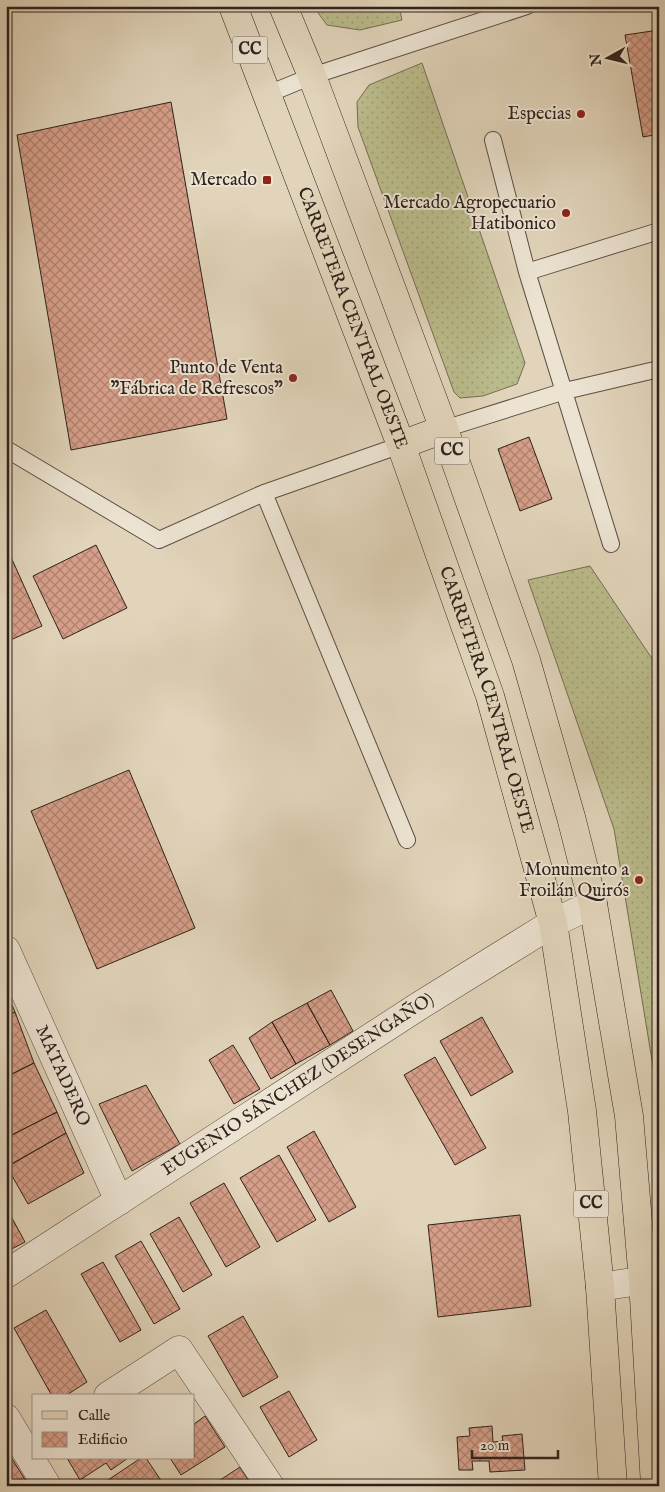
<svg xmlns="http://www.w3.org/2000/svg" width="665" height="1492" font-family="'IM FELL English',serif">
  <style>
    .grass { fill: url(#grass-dots); stroke: #746e54 }
    .building { fill: url(#building-cross-hatch); stroke: #2f221c }
    .lines { fill: none; stroke-linecap: round; stroke-linejoin: round }
    .service-casing { stroke: #5c4e44; stroke-width: 18 }
    .minor-casing { stroke: #5c4e44; stroke-width: 29 }
    .tertiary-casing { stroke: #5c4e44; stroke-width: 29 }
    .primary-casing { stroke: #2f221c; stroke-width: 29 }
    .service { stroke: #ece3d2; stroke-width: 16 }
    .minor { stroke: #ece3d2; stroke-width: 28 }
    .tertiary { stroke: #ece3d2; stroke-width: 28 }
    .primary { stroke: #e1d4ba; stroke-width: 28 }
    .poi-dot { fill: #8f2418; stroke: #ece3d2; stroke-width: 2 }
    .labels { text-anchor: middle; dominant-baseline: central; stroke-width: 4; stroke-linejoin: round; paint-order: stroke }
    .shield { fill: #ece3d2; stroke: #685c53; stroke-width: 1 }
    .shield-label { font-size: 16px; font-weight: bold; fill: #2f221c }
    .poi-label { font-size: 18px; fill: #2f221c; stroke: #ece3d2; text-anchor: end }
    .street-label { font-size: 18px; fill: #2f221c; stroke: #ece3d2 }
  </style>
  <defs>
    <pattern id="grass-dots" width="8" height="8" patternUnits="userSpaceOnUse" patternTransform="scale(1.25)"><rect width="8" height="8" fill="#babb8b"/><path d="M2 2h.1M6 6h.1" fill="none" stroke="#a0a077" stroke-width="1.8" stroke-linecap="round"/></pattern>
    <pattern id="building-cross-hatch" width="8" height="8" patternUnits="userSpaceOnUse" patternTransform="scale(1.25)"><rect width="8" height="8" fill="#d79f89"/><path d="M0 0l8 8M0 8l8-8" fill="none" stroke="#af816f"/></pattern>
  </defs>
  <rect width="100%" height="100%" fill="#e1d4ba"/>
  <filter id="stains"><feTurbulence type="fractalNoise" baseFrequency=".004" numOctaves="4"/><feColorMatrix values="0 0 0 0 .2 0 0 0 0 .09 0 0 0 0 .02 0 0 0 .5 -.17"/></filter>
  <radialGradient id="worn" r=".72"><stop offset=".6" stop-color="#630" stop-opacity="0"/><stop offset="1" stop-color="#630" stop-opacity=".3"/></radialGradient>
  <path class="grass" d="M313 6H399L402 20 360 30 327 25Z
    M422 63 525 363 517 384 483 396 460 398 454 392 358 127 357 102 369 85Z
    M590 566 659 669V1103L614 829 528 580Z"/>
  <path class="building" d="M659 30V134L643 137 625 35Z
    M171 102 227 419 71 450 17 135Z
    M529 437 552 499 520 511 498 449Z
    M96 545 127 608 63 639 33 576Z
    M6 546 42 626 6 642Z
    M129 770 195 928 97 969 31 811Z
    M6 990 15 1012 6 1016Z
    M331 990 353 1031 330 1045 307 1003Z
    M307 1003 330 1045 296 1064 272 1022Z
    M15 1012 34 1063 6 1077V1016Z
    M482 1017 513 1072 471 1096 440 1041Z
    M272 1022 296 1064 271 1079 249 1038Z
    M233 1045 260 1089 234 1104 209 1060Z
    M435 1057 486 1148 455 1165 404 1075Z
    M34 1063 57 1112 6 1138V1077Z
    M146 1085 180 1144 132 1171 99 1104Z
    M57 1112 66 1133 6 1167V1138Z
    M314 1131 356 1207 329 1222 287 1147Z
    M66 1133 84 1173 28 1204 7 1167Z
    M279 1155 316 1220 277 1242 240 1178Z
    M224 1183 260 1247 226 1267 190 1203Z
    M6 1207 25 1242 6 1252Z
    M520 1215 531 1306 438 1317 428 1225Z
    M179 1217 212 1275 183 1292 150 1234Z
    M141 1241 180 1309 154 1324 115 1256Z
    M103 1262 141 1330 120 1342 81 1274Z
    M46 1310 87 1382 65 1396H52L14 1328Z
    M243 1316 278 1377 243 1397 208 1336Z
    M289 1391 317 1440 289 1457 260 1407Z
    M205 1416 225 1447 181 1475 170 1458H194V1424Z
    M492 1426 493 1442 503 1441 502 1436 522 1434 525 1470 490 1472 489 1461H472L473 1470H459L457 1437 470 1436 469 1428Z
    M6 1449 29 1486H6Z
    M67 1458H128L111 1470 106 1463 80 1480Z
    M141 1458H146L162 1482 156 1486H99Z
    M240 1467 252 1486H211Z"/>
  <g class="lines">
    <g class="service-casing">
      <path id="service" d="M268 94 312 76 527 6
        M493 140 527 272
        M444 429 565 391 659 369
        M6 449 159 540 264 493 401 445
        M264 493 407 840
        M611 544 527 272 659 231"/>
    </g>
    <g class="minor-casing">
      <g id="minor">
        <path id="s1" d="M6 950 119 1201"/>
        <path d="M600 1287 659 1278"/>
        <path d="M108 1396 179 1350 270 1486"/>
        <path d="M6 1418 47 1486"/>
      </g>
    </g>
    <g class="tertiary-casing">
      <g id="tertiary">
        <path id="s2" d="M6 1274 419 1006 553 923 593 904"/>
      </g>
    </g>
    <g class="primary-casing">
      <g id="primary">
        <path id="s3" d="M233 6 401 445 490 696 553 923 582 1111 600 1287 613 1486"/>
        <path d="M283 6 312 76 444 429 526 660 571 817 593 904 629 1116 643 1281 655 1486"/>
        <path d="M401 445 444 429"/>
      </g>
    </g>
    <use href="#service" class="service"/>
    <use href="#minor" class="minor"/>
    <use href="#tertiary" class="tertiary"/>
    <use href="#primary" class="primary"/>
  </g>
  <g class="poi-dot">
    <circle cx="581" cy="114" r="5"/>
    <rect x="262" y="175" width="10" height="10" rx="2.5"/>
    <circle cx="566" cy="213" r="5"/>
    <circle cx="293" cy="378" r="5"/>
    <circle cx="639" cy="880" r="5"/>
  </g>
  <g class="labels">
    <g class="shield">
      <rect x="232.5" y="36.5" width="35" height="27" rx="4"/>
      <rect x="434.5" y="437.5" width="35" height="27" rx="4"/>
      <rect x="573.5" y="1190.5" width="35" height="27" rx="4"/>
    </g>
    <g class="shield-label">
      <text x="250" y="50">CC</text>
      <text x="452" y="451">CC</text>
      <text x="591" y="1204">CC</text>
    </g>
    <g class="poi-label">
      <text x="571" y="114">Especias</text>
      <text x="257" y="180">Mercado</text>
      <text x="556" y="203">Mercado Agropecuario<tspan x="556" dy="21">Hatibonico</tspan></text>
      <text x="283" y="368">Punto de Venta<tspan x="283" dy="21">"Fábrica de Refrescos"</tspan></text>
      <text x="629" y="870">Monumento a<tspan x="629" dy="21">Froilán Quirós</tspan></text>
    </g>
    <g class="street-label">
      <text stroke="none"><textPath href="#s3" startOffset="334">CARRETERA CENTRAL OESTE</textPath></text>
      <text stroke="none"><textPath href="#s3" startOffset="739">CARRETERA CENTRAL OESTE</textPath></text>
      <text stroke="none"><textPath href="#s1" startOffset="138">MATADERO</textPath></text>
      <text stroke="none"><textPath href="#s2" startOffset="348">EUGENIO SÁNCHEZ (DESENGAÑO)</textPath></text>
    </g>
  </g>
  <rect width="665" height="1492" fill="none" stroke="#e1d4ba" stroke-width="25"/>
  <rect x="8" y="8" width="650" height="1477" fill="none" stroke="#2f221c" stroke-width="2.5"/>
  <rect x="12" y="12" width="640" height="1467" fill="none" stroke="#2f221c"/>
  <rect x="32" y="1394" width="162" height="65" fill="#ece3d2" stroke="#a09689"/>
  <rect x="42" y="1411" width="25" height="8" fill="#e1d4ba" stroke="#a09689"/>
  <text x="78" y="1420" font-size="15" fill="#2f221c">Calle</text>
  <rect x="42" y="1432" width="25" height="15" fill="url(#building-cross-hatch)" stroke="#a09689"/>
  <text x="78" y="1444" font-size="15" fill="#2f221c">Edificio</text>
  <g transform="translate(608 58) rotate(262)" stroke="#ece3d2" stroke-width="4" paint-order="stroke">
  <path d="M0-4L9 19L0 12L-9 19Z" fill="#2f221c"/>
  <text y="-8" font-size="14" font-weight="bold" text-anchor="middle" fill="#2f221c">N</text>
  </g>
  <path d="M472 1450v8h86v-8" fill="none" stroke="#2f221c" stroke-width="2.5"/>
  <text x="480" y="1450" font-size="15" fill="#2f221c" stroke="#ece3d2" stroke-width="4" paint-order="stroke">20 m</text>
  <rect width="100%" height="100%" filter="url(#stains)"/>
  <rect width="100%" height="100%" fill="url(#worn)"/>
</svg>
